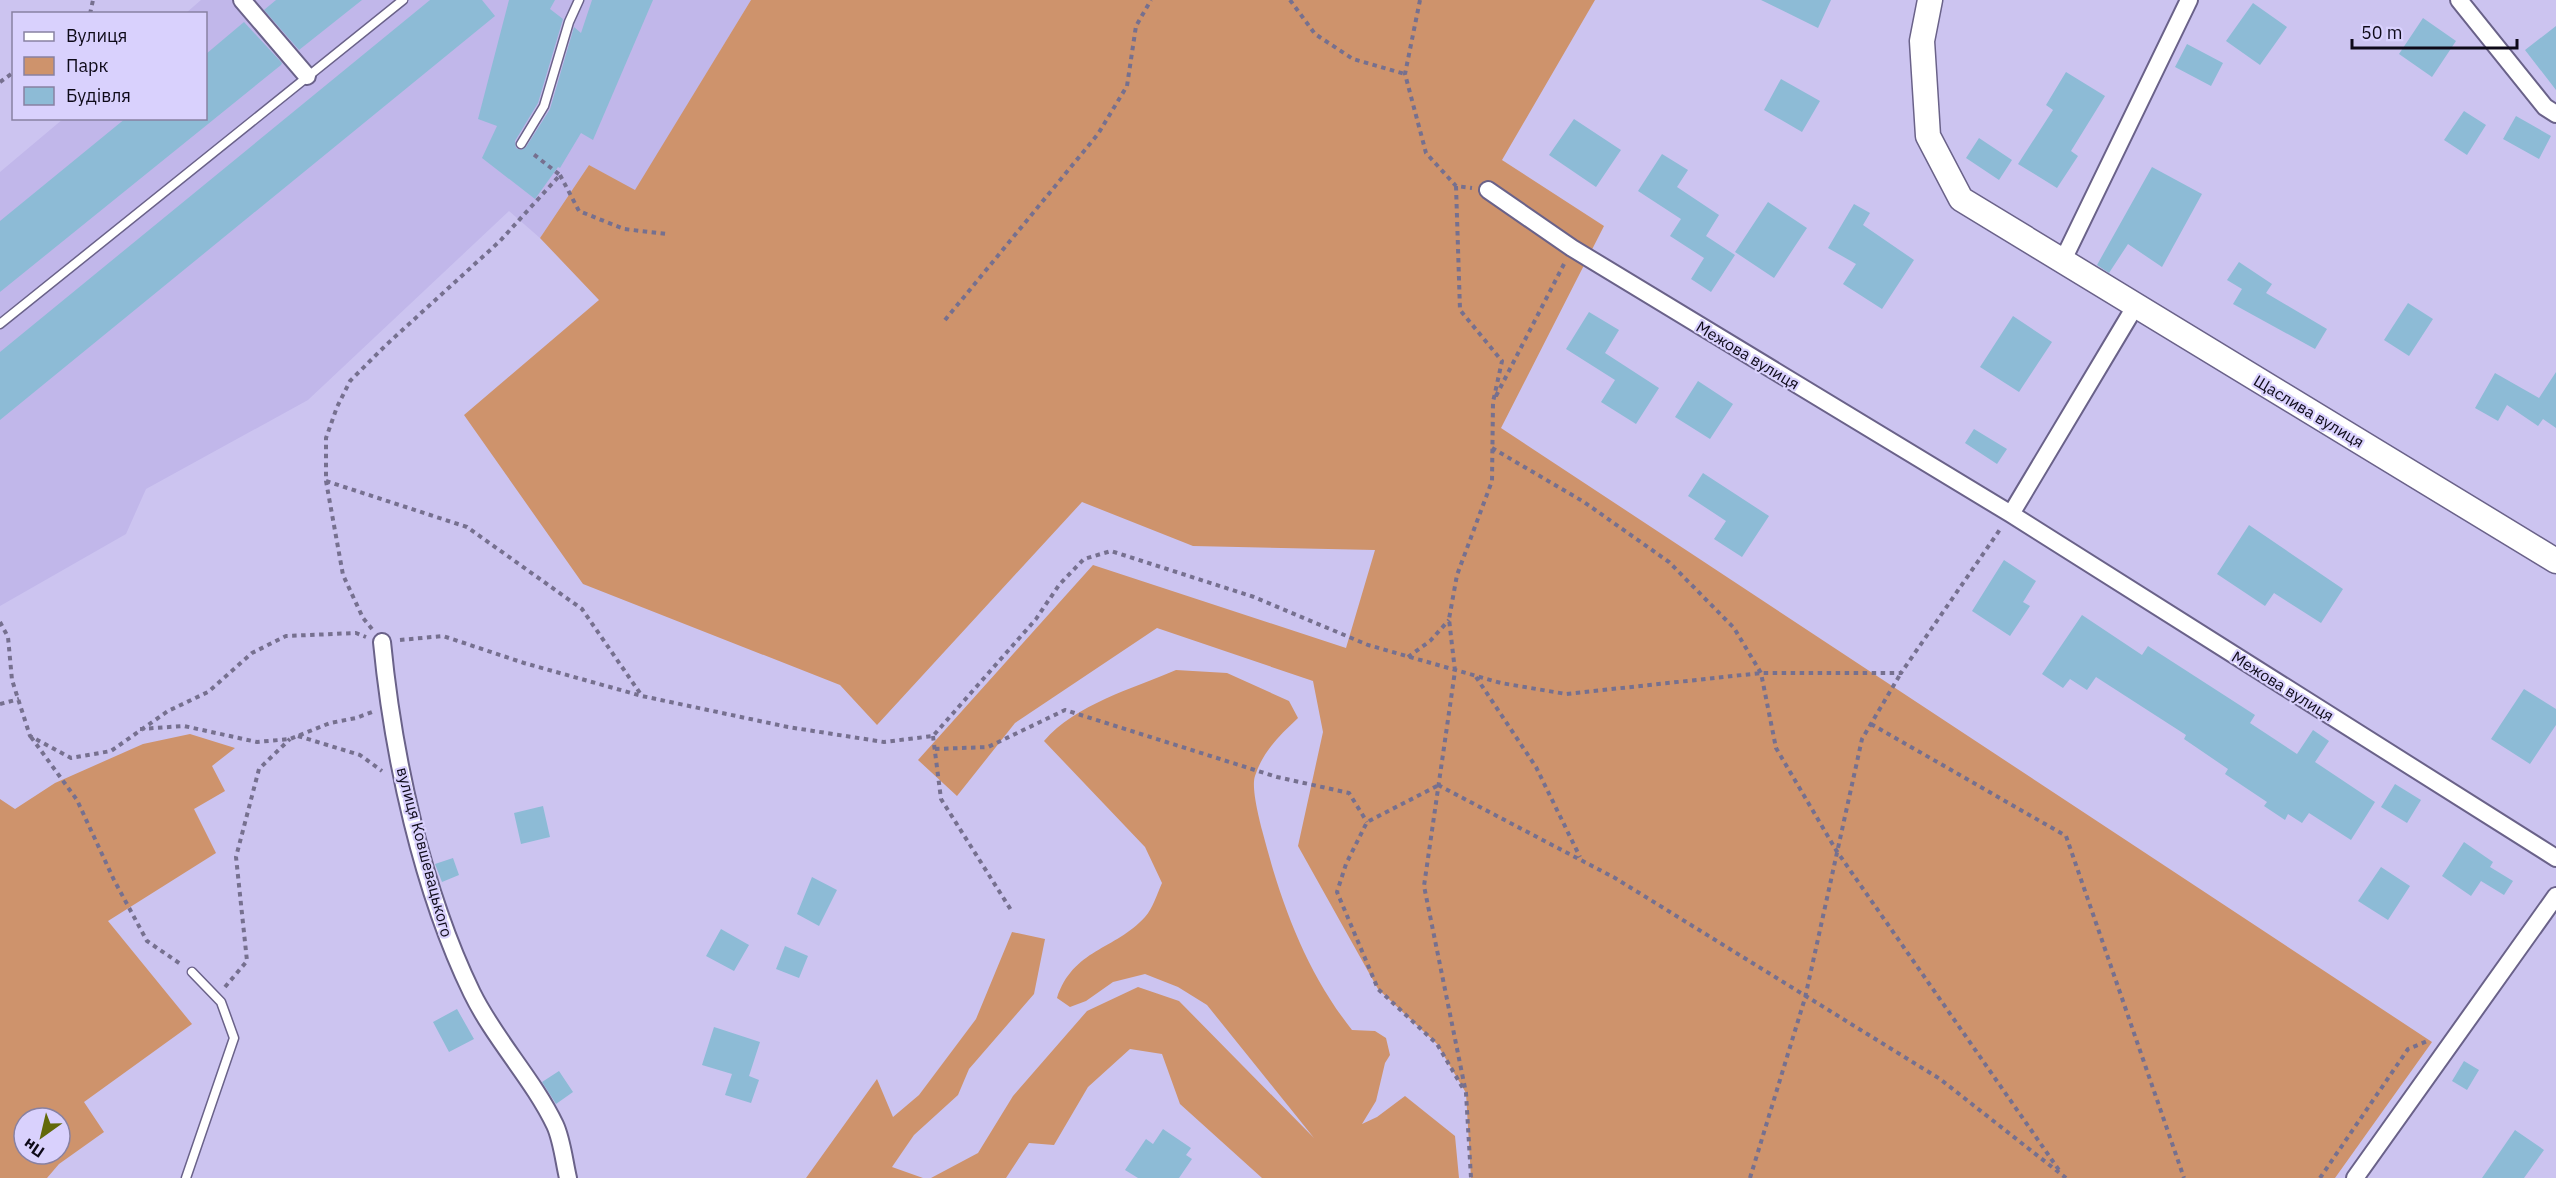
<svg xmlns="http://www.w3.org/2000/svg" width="2556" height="1178" font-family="'IBM Plex Sans',sans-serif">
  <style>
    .built { fill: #c1b7ea }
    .green { fill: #ce936c; fill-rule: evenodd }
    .building { fill: #8dbbd6 }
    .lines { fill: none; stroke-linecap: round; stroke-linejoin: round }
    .lane-casing { stroke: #6a6289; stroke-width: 11 }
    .street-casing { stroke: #6a6289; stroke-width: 20 }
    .secondary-casing { stroke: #6a6289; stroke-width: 27 }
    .path { stroke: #76708f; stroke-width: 4; stroke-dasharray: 4.5 4.5; stroke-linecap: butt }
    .lane { stroke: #fff; stroke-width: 8 }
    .street { stroke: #fff; stroke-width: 16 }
    .secondary { stroke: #fff; stroke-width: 24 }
    .labels { text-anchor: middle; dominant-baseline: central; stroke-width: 4.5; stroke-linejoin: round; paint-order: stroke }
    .street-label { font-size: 16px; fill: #0e0a19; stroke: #d9d1fd }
  </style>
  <rect width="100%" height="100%" fill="#ccc4f0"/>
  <path class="built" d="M201 0H751L635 191 589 165 540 238 509 211 308 400 146 489 126 534 0 606V172L63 119 206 118V14L186 13Z"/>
  <path class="green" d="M751 0H1595L1502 160 1604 226 1501 428 2432 1042 2335 1178H1471L1466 1093 1437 1044 1378 989 1298 846 1323 732 1313 681 1157 628 1015 723 957 796 918 760 1093 565 1346 648 1375 550 1193 546 1082 502 877 725 840 685 583 584 464 415 599 300 540 238 589 165 635 190Z
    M1176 670 1227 673 1289 701 1298 718C1280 735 1263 751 1255 776 1251 787 1259 818 1262 830 1281 903 1305 970 1352 1030L1375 1031 1386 1038 1390 1055 1385 1063 1376 1101 1362 1124 1377 1117 1405 1096 1455 1136 1459 1178H1262L1180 1104 1162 1054 1130 1049 1088 1087 1054 1145 1029 1143 1006 1178H931L978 1153 1013 1096 1087 1011 1138 987 1179 1001 1314 1138 1207 1005 1178 987 1145 974 1113 982 1086 1001 1070 1007 1057 998C1073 949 1115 950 1145 917 1153 908 1157 894 1162 883L1145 847 1044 741C1076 704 1132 689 1176 670Z
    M190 734 235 748 212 766 225 791 194 809 216 853 108 921 192 1024 84 1102 104 1132 59 1164 47 1178H0V799L15 809 55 783 143 744ZM24 1118H60V1154H24Z
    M1012 932 1045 939 1034 994 969 1069 958 1095 914 1135 892 1167 923 1178H806L877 1079 893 1117 919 1095 976 1019Z"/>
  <path class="building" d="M276 0H362L299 50 264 10Z
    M430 0H482L495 16 0 420V352Z
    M509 0H555L550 9 563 19 538 103 515 141 516 148 521 150 526 147 550 109 574 27 581 33 592 0H653L593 140 581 133 560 168 558 167 535 199 482 158 497 126 478 119Z
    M1761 0H1831L1818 28Z
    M2253 3 2287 27 2260 65 2226 41Z
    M2423 18 2456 41 2432 77 2399 54Z
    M244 22 282 63 281 65 0 292V221L126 118H206V54Z
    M2556 26V90L2525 50Z
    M2187 44 2223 63 2211 86 2175 67Z
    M2066 72 2105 96 2071 151 2078 156 2057 188 2018 164 2053 110 2046 105Z
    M1781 79 1820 101 1802 132 1764 110Z
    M2464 111 2486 125 2467 155 2444 140Z
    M2516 116 2551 136 2539 159 2503 139Z
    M1574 119 1621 150 1596 187 1549 155Z
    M1979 138 2012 160 1999 180 1966 158Z
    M1662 154 1688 170 1677 187 1719 215 1706 236 1735 255 1711 292 1691 279 1704 258 1670 236 1681 219 1638 191Z
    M2152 167 2202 194 2162 267 2128 244 2109 273 2097 265Z
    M1768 202 1807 228 1774 278 1735 252Z
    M1854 204 1870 213 1863 225 1914 260 1882 309 1843 284 1856 264 1828 248Z
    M2239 262 2272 284 2266 293 2327 329 2315 349 2233 304 2242 289 2227 280Z
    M2408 303 2433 319 2409 356 2384 340Z
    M1589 312 1619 330 1605 353 1659 388 1636 424 1601 402 1615 380 1566 349Z
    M2013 316 2052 342 2019 392 1980 367Z
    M2556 372V428L2543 419 2538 426 2507 405 2498 421 2475 408 2495 373 2539 398Z
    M1698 381 1733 404 1710 439 1675 417Z
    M1974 429 2007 449 1997 464 1965 443Z
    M1703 473 1769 516 1742 557 1714 539 1726 521 1688 496Z
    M2249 525 2343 589 2321 623 2274 593 2265 606 2217 574Z
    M2004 560 2036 581 2023 602 2030 606 2010 636 1972 611Z
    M2082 615 2142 655 2148 646 2255 715 2250 723 2297 754 2313 730 2329 741 2315 762 2375 802 2351 840 2309 813 2302 823 2288 814 2285 820 2264 806 2267 802 2225 774 2228 769 2184 739 2186 735 2096 677 2087 690 2070 679 2063 688 2042 674Z
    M2524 689 2556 709V725L2530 764 2491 739Z
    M2395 784 2421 800 2407 823 2381 807Z
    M543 806 550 837 521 844 514 813Z
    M2464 842 2493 862 2490 867 2513 881 2504 895 2481 881 2471 896 2442 876Z
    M453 858 459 875 442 882 435 864Z
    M2381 867 2410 886 2388 920 2358 901Z
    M812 877 837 890 819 926 797 914Z
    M721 929 749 945 734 971 706 956Z
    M785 946 808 956 799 978 776 969Z
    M457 1009 474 1039 449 1052 433 1022Z
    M714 1027 760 1042 749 1076 759 1080 751 1103 725 1095 732 1074 702 1065Z
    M2464 1061 2479 1070 2467 1090 2452 1081Z
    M559 1071 573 1092 556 1104 542 1082Z
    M1163 1129 1191 1148 1186 1155 1192 1159 1179 1178H1138L1125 1170 1146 1139 1153 1144Z
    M2515 1130 2544 1150 2524 1178H2482Z"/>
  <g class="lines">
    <g class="lane-casing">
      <path id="lane" d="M521 144 544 106 569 22 579 0
        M0 324 403 0
        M186 1178 234 1038 221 1002 192 972"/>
    </g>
    <g class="street-casing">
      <path id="street" d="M242 0 307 76
        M2459 0 2545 107 2556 114
        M1488 190 1572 248 2011 514 2556 858
        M2063 260 2189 0
        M2011 514 2136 305
        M382 642C393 756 422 890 472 993 495 1040 533 1079 555 1125 562 1140 564 1161 568 1178
        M2355 1178 2556 896"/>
    </g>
    <g class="secondary-casing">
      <path id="secondary" d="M1930 0 1922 41 1928 136 1961 199 2556 561"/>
    </g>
    <path class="path" d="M1290 0 1315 34 1353 59 1405 74
      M1420 0 1405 74 1426 153 1456 186 1472 188
      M90 14 93 0
      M0 82 14 72
      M560 175 579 211 624 229 667 234
      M1456 186 1460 310 1502 361 1493 402 1492 481 1457 575 1449 619 1455 671 1424 886 1466 1093 1471 1178
      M945 320 1098 134 1127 86 1136 26 1151 0
      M1496 396 1564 264
      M1492 448 1584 502 1669 562 1734 628 1761 673 1776 748 1836 850 2061 1173
      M326 481 467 527 582 609 642 696
      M0 622 8 637 12 680 30 736 71 758 111 751 168 711 208 692 252 653 286 636 356 633 366 637
      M372 629 363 618 343 575 326 481V438L337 407 350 381 386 345 500 241 560 175 532 153
      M400 640 443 636 524 663 642 696 788 727 884 742 933 736 1036 619 1059 585 1084 559 1111 551 1254 597 1368 645 1501 683 1566 694 1761 673H1901L2001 528
      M1408 657 1430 641 1449 620
      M1476 677 1536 767 1580 857
      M0 704 19 699
      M1871 724 2066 836 2184 1178
      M140 729 184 726 257 742 290 739 330 723 356 718 372 712
      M298 736 360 755 382 771
      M933 736 941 799 1011 910
      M31 737 77 800 114 880 147 941 182 965
      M935 749 988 747 1065 710 1277 777 1349 793 1367 822
      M1438 785 1615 878 1940 1079 2066 1178
      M1437 786 1367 822 1346 864 1337 892 1378 989 1437 1044 1464 1090
      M225 987 247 961 236 857 259 769 290 739
      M1750 1178 1805 998 1862 739 1901 673
      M2320 1178 2408 1049 2430 1040"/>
    <use href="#lane" class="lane"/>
    <use href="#street" class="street"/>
    <use href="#secondary" class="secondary"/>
  </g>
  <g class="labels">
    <g class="street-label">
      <text transform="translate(1748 355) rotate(31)">Межова вулиця</text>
      <text transform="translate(2309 411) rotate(31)">Щаслива вулиця</text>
      <text transform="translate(2283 686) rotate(32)">Межова вулиця</text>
      <text transform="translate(425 852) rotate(75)">вулиця Ковшевацького</text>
    </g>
  </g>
  <rect x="12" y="12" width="195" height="108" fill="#d9d1fd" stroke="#8881a2" stroke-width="1.5"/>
  <rect x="24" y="32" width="30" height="9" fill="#ffffff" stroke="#8881a2" stroke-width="1.5"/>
  <text x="66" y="42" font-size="18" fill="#0e0a19">Вулиця</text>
  <rect x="24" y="57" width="30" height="18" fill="#ce936c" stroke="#8881a2" stroke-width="1.5"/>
  <text x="66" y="72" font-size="18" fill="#0e0a19">Парк</text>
  <rect x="24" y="87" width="30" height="18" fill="#8dbbd6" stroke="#8881a2" stroke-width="1.5"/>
  <text x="66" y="102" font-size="18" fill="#0e0a19">Будівля</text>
  <g transform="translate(42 1136) rotate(214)"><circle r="28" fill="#d9d1fd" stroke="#8881a2" stroke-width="1.5"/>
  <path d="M0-4.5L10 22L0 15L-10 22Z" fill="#626909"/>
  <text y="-9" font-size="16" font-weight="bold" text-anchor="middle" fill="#0e0a19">Пн</text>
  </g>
  <path d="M2352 39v9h165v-9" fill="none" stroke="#0e0a19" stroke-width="3"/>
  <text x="2361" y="39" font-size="18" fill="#0e0a19" stroke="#d9d1fd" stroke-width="4.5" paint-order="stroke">50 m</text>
</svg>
